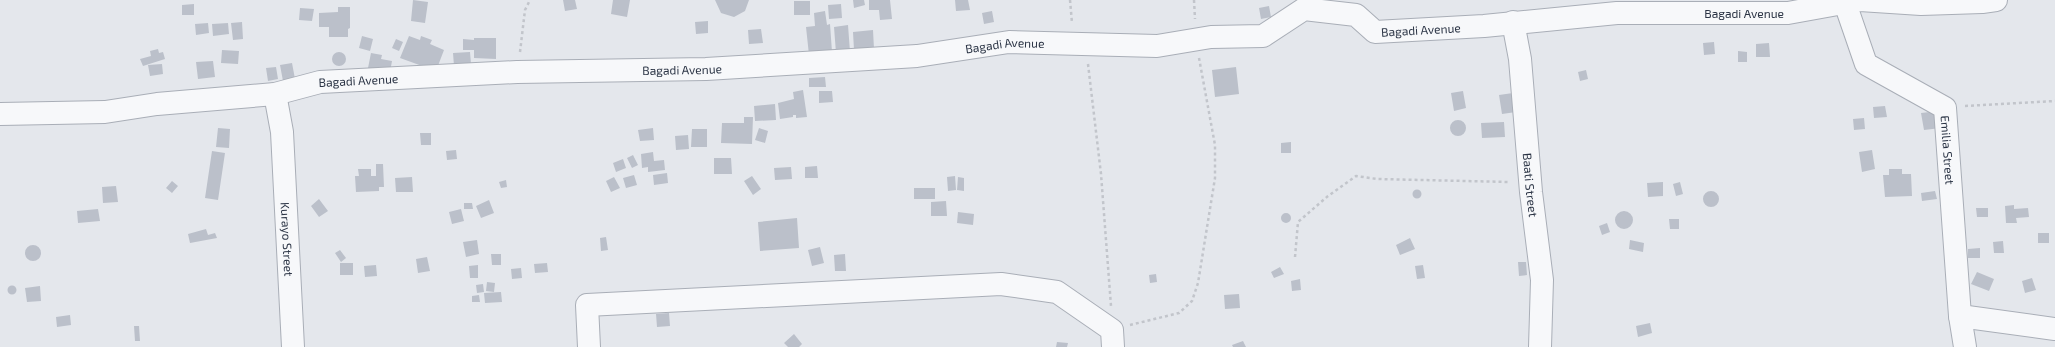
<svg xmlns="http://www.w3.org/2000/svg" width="2055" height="347" font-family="'Exo 2',sans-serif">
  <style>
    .building { fill: #bbc0ca }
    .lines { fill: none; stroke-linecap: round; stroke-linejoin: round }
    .minor-casing { stroke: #a9aeb7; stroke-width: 24 }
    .path { stroke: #c2c5cb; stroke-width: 2.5; stroke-dasharray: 3 3; stroke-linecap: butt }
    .minor { stroke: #f7f8fa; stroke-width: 22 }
    .labels { text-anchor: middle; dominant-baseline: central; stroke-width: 3; stroke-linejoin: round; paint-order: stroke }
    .street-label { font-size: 12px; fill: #2b3445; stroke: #f4f6f9 }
  </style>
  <rect width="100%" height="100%" fill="#e4e7ec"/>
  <path class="building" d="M413 0 428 2 425 23 411 21Z
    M563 0H575L577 9 565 11Z
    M613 0H630L627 17 611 14Z
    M715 0H749L745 11 734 17 721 13Z
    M853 0H864L865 5 854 8Z
    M869 0H890L892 19 880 20 879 10H869Z
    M955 0H968L970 10 956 11Z
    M794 1H810V15H794Z
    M194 4V15H182V5Z
    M841 4 842 18 829 19 828 5Z
    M1269 6 1271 17 1261 19 1259 8Z
    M338 7H350V28L348 29V37H329V27H319V13L338 12Z
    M300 8 314 9 312 21 299 20Z
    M825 11 827 25 830 24 832 52 809 55 806 27 815 26 814 13Z
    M992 11 994 22 984 24 982 13Z
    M708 21V33L696 34 695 22Z
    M242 22 243 39 233 40 231 23Z
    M208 23 209 33 196 35 195 24Z
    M228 23 229 34 213 36 212 24Z
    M848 25 850 52 836 53 834 27Z
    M761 29 763 43 749 44 748 30Z
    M873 30 874 49 854 50 853 32Z
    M362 36 373 39 370 51 359 48Z
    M409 36 420 40 421 36 432 40 430 44 444 50 436 71 400 58Z
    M474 38H496V59L474 58V50H463V39L474 40Z
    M396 39 403 42 399 51 392 48Z
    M1714 42 1715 54 1704 55 1703 43Z
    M1769 43 1770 57H1756V44Z
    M158 49 159 53 163 52 165 59 143 66 140 59 151 56 150 51Z
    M222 50 239 51 238 64 221 63Z
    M1738 51 1747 52V62H1738Z
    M332 59a7 7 0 1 1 14 0a7 7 0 1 1-14 0Z
    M470 52 471 64 454 66 453 53Z
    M371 53 382 55 381 59 392 61 390 72 368 68Z
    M213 61 215 77 198 79 196 62Z
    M292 63 295 79 283 81 280 65Z
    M162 64 163 74 150 76 148 65Z
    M276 67 278 79 268 81 266 68Z
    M1236 67 1239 94 1215 97 1212 70Z
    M1586 70 1588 79 1580 81 1578 72Z
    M825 77 826 87H809V78Z
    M803 90 807 117 796 118V115H793V117L780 119 778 103 794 99 793 92Z
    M819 91H832L833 102 819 103Z
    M1463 91 1466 108 1454 111 1451 93Z
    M1513 93 1516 112 1502 114 1499 95Z
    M775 104 776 120 755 121 754 106Z
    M1885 106 1887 117 1874 118 1873 107Z
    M1939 111 1941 128 1924 130 1921 113Z
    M744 117H753L752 144 721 143 722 123H744Z
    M1864 118 1865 129 1854 130 1853 119Z
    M1450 128a8 8 0 1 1 16 0a8 8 0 1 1-16 0Z
    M1504 122 1505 137 1482 138 1481 123Z
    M218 128 230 129 229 148 216 147Z
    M653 128 654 140 640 141 638 130Z
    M759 128 768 131 765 143 755 140Z
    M692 129H707V147H691Z
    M420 133H431V145H421Z
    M688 135 689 149 676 150 675 136Z
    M1291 142V153H1281V143Z
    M456 150 457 159 447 160 446 151Z
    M1872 150 1875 169 1862 172 1859 152Z
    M212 151 225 153 218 200 205 198Z
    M653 152 654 161 664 160 665 170 648 172V167L642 168 641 154Z
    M633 155 638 165 632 168 627 158Z
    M714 158H731L732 174H714Z
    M623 159 626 168 616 172 613 163Z
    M376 164H383L384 187H379V191L356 192 355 176H359L358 169H371V176H376Z
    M817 166 818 178H805V167Z
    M791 167 792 179 775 180 774 168Z
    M1889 169H1902V174H1911L1912 196 1885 197 1883 175H1889Z
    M667 173 668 183 654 185 653 175Z
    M634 175 637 185 626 188 623 178Z
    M752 176 761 189 753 195 744 181Z
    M955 176 956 190 948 191 947 177Z
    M412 177 413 192H396L395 178Z
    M614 177 620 188 611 192 606 181Z
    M958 177 964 178V191L957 190Z
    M506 180 507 187 501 188 499 182Z
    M172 181 178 186 172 193 166 188Z
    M1663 182V196L1648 197 1647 183Z
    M1680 182 1683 194 1676 196 1673 184Z
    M116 186 118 202 103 203 102 187Z
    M914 188H935V199H914Z
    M1412.5 194a4.5 4.5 0 1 1 9 0a4.5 4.5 0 1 1-9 0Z
    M1703 199a8 8 0 1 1 16 0a8 8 0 1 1-16 0Z
    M1935 191 1937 199 1922 201 1921 193Z
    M319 199 328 211 319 217 311 206Z
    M489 200 494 213 481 218 476 206Z
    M946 201 947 216H931V202Z
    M464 203H472L473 209H464Z
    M2014 205V209L2028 208 2029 217 2016 218 2017 223H2006L2005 206Z
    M1976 208H1988V217H1977Z
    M98 209 100 221 78 223 77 211Z
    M461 209 464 221 452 224 449 212Z
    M1615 220a9 9 0 1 1 18 0a9 9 0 1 1-18 0Z
    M958 212 974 214 973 225 957 223Z
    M1281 218a5 5 0 1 1 10 0a5 5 0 1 1-10 0Z
    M797 218 799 248 760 251 758 222Z
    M1669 219H1679V229H1670Z
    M1607 223 1610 232 1602 235 1599 226Z
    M206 229 208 235 215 233 217 238 190 243 188 234Z
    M2038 233H2049V243H2038Z
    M606 237 608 250 601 251 600 238Z
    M1410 238 1415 249 1400 255 1396 245Z
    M477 240 479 254 466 257 463 242Z
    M1630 240 1644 243 1643 252 1629 249Z
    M2003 241 2004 253H1994L1993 242Z
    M25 253a8 8 0 1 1 16 0a8 8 0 1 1-16 0Z
    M820 247 824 263 812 266 808 250Z
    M1980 248V258H1968V249Z
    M340 250 346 258 341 262 335 253Z
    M491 254H501V265H492Z
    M845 254 846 271H835L834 255Z
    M427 257 430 271 418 273 416 259Z
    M1518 262H1526L1527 275 1519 276Z
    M340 263H353V275H340Z
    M547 263 548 272 535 273 534 264Z
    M376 265 377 276 365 277 364 266Z
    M478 265V278H470L469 266Z
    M1423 265 1425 278 1417 279 1415 266Z
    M1280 267 1284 274 1274 278 1271 272Z
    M521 268 522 278 512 279 511 269Z
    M1977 272 1994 279 1989 291 1971 284Z
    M1156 274 1157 282 1150 283 1149 275Z
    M2032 278 2036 290 2025 293 2022 281Z
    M1300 279 1301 290 1292 291 1291 281Z
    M487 282 495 283 494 292 486 291Z
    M483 284 484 292 477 293 476 285Z
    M7.5 290a4.5 4.5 0 1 1 9 0a4.5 4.5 0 1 1-9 0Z
    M40 286 41 301 27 302 25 288Z
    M501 292 502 302 485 303 484 293Z
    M1239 294 1240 308 1225 309 1224 295Z
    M479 295 480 302H472V296Z
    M669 313 670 326 657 327 656 314Z
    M70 315 71 325 57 327 56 317Z
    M1650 323 1652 333 1638 337 1636 326Z
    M134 326H139L140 341H135Z
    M794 334 802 344 799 347H788L784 343Z
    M1243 341 1246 347H1233L1232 345Z
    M1057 342 1068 343 1067 347H1056Z"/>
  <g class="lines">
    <g class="minor-casing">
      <g id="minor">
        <path id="s1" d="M1845 3 1866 64 1945 108 1960 316 1965 347"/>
        <path id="s2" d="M1513 22 1520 59 1531 192 1542 280 1540 347"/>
        <path id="s3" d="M275 94 282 132 293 347"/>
        <path id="s4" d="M0 114 105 112 157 104 275 94 320 82 517 72 706 69 917 56 1009 42 1157 46 1211 37 1263 36 1304 9 1356 15 1375 32 1484 26 1617 13H1788L1860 0 1921 4 1982 2 1996 0"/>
        <path d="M1960 316 2055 329"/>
        <path d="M589 347 587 305 1001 284 1057 292 1112 330 1113 347"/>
      </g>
    </g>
    <path class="path" d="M1070 0 1072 23
      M1194 0 1195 19
      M520 52 525 10 530 0
      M1088 64 1101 174 1111 306
      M1965 106 2055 101
      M1295 257 1298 222 1328 196 1356 176 1377 179 1510 182
      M1130 325 1179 313 1192 301 1198 283 1215 178V145L1199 58"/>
    <use href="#minor" class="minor"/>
  </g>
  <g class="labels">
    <g class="street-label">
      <text stroke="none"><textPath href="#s4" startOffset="1765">Bagadi Avenue</textPath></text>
      <text stroke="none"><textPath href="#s4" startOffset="1441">Bagadi Avenue</textPath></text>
      <text stroke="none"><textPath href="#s4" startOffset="1009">Bagadi Avenue</textPath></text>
      <text stroke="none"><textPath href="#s4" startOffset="685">Bagadi Avenue</textPath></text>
      <text stroke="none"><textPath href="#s4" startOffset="361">Bagadi Avenue</textPath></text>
      <text stroke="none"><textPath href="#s1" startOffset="197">Emilia Street</textPath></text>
      <text stroke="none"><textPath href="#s2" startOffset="164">Baati Street</textPath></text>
      <text stroke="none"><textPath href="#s3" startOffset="146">Kurayo Street</textPath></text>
    </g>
  </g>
</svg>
